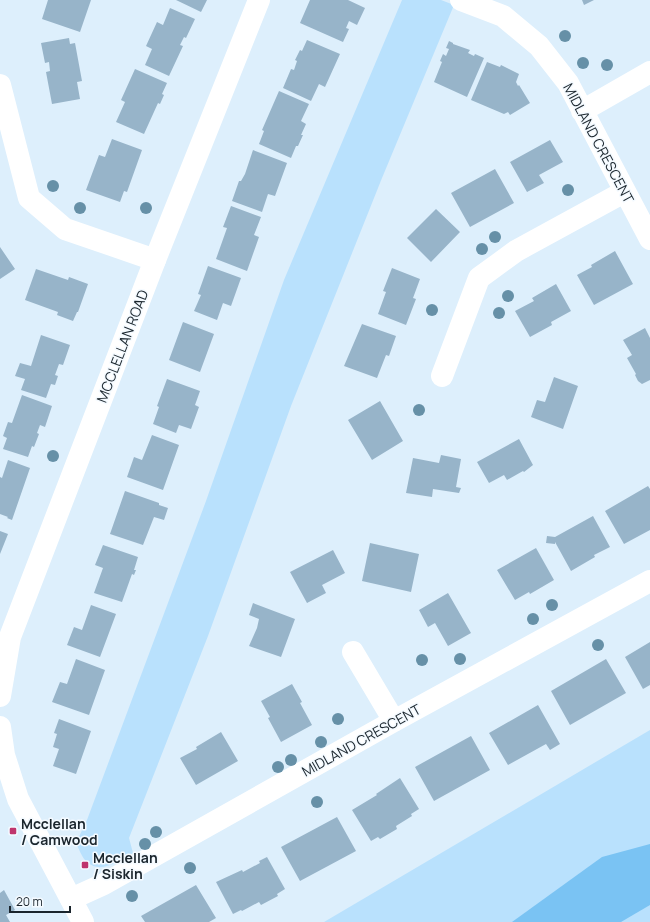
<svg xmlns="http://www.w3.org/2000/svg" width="650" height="922" font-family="Manrope,sans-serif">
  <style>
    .green { fill: #b9e1fd }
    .forest { fill: #7ac3f3 }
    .building { fill: #97b4c9 }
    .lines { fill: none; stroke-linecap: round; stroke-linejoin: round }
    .street { stroke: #fff; stroke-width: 22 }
    .secondary { stroke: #fff; stroke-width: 22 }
    .tree { fill: #6690a7 }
    .poi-dot { fill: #bf356d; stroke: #f4faff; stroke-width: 1.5 }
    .labels { text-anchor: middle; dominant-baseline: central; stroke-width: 3; stroke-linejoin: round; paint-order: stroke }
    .street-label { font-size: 14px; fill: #1a252d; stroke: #f4faff }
    .poi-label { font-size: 14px; font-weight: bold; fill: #1a252d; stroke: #f4faff; text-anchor: start }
  </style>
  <rect width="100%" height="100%" fill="#ddeffc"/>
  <path class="green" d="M402 0H441L454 5 382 178 291 406 208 636 129 838 133 853C120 860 101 875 87 862 82 858 79 849 76 843L87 820 206 501 284 280Z
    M650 730V922H324Z"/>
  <path class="forest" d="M650 844V905L621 922H512L602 857Z"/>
  <path class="building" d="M48 0H91L80 32 42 19Z
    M176 0H207L201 12Z
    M310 0H348L365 8 357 25 349 21 346 28 349 29 343 42 300 23Z
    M582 0H594L584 5Z
    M170 8 195 19 186 38 184 37 180 45 183 46 169 76 145 65 152 49 146 46 157 22 163 25Z
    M69 38 70 44 75 43 82 81 77 82 80 99 52 104 46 72 50 71 49 62 45 63 41 43Z
    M307 40 340 54 325 87 319 84 311 101 283 88 291 69 294 70 297 61 295 60 300 50 302 51Z
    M449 41 453 43V44L470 50 468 53 474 56 475 54 484 58 467 97 434 82 442 62 440 61 443 54 446 56 449 49 446 48Z
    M487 62 500 67 501 65 519 74 516 82 518 86 519 85 530 103 510 115 508 112 504 114 471 100Z
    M135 69 167 83 162 94 164 95 160 104 158 103 144 134 116 122 125 102 121 100Z
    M279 91 309 104 301 121 306 124 301 135H303L298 146H296L291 158 259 144 264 131 262 130Z
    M112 139 142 150 127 192 124 191 120 202 86 190 99 155 105 157Z
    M550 140 563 162 539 175 544 183 527 192 510 162Z
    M253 150 287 163 275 196 268 194 262 212 232 201 239 181H241L245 174Z
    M495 169 514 203 470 227 451 193Z
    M231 206 261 217 254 235 259 237 247 271 216 259 227 228 223 227Z
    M436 209 460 232 431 262 407 238Z
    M0 247 15 269 0 279Z
    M615 251 633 284 594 305 577 275 592 267 591 265Z
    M208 266 241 278 231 306 223 303 217 320 194 311 201 295 198 294Z
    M392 268 420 279 413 298 416 299 406 325 378 314 386 292 383 291Z
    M36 269 68 280 69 277 88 284 78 312H77L73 321 57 315 58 312 25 300Z
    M556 284 571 311 551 322 552 325 530 337 515 311 534 301 532 298Z
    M183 322 214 334 200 372 169 360Z
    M362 324 396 336 389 356 386 355 377 378 344 366Z
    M645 328 650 338V380L642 384 638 381 635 375 636 374 627 358 632 355 623 340Z
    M41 335 70 345 63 365 59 364 55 375 58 376 55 385 51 384 46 398 21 390 25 379 15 376 20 363 31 366Z
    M554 377 578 386 563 429 531 417 537 400 545 402Z
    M167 379 200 391 195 405 199 407 191 429 179 425 176 433 153 424 159 407 157 406Z
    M22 395 52 406 45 427 40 425 37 433 39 434 34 447 32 446 28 457 3 449 7 438 3 436 8 422 12 423Z
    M380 401 403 441 372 460 348 420Z
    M152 435 179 445 163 490 127 477 134 457 142 460Z
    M519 439 533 465 524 472 523 471 507 480 504 475 489 483 477 462Z
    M441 455 461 459 456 487 461 488 459 493 433 489 432 497 406 493 413 458 439 463Z
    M8 460 30 468 12 520 7 518 8 517 0 514V477L2 478Z
    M648 486 650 489V530L624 544 605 511Z
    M125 491 159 503V505L168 508 164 520 154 517 143 545 110 534Z
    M593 516 610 547 594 555 595 557 571 571 555 542V544L546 543 547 536 555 537Z
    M0 531 8 534 0 554Z
    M370 543 419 554 411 592 362 581Z
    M103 545 138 557 134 570H136L134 575 132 574 122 602 94 593 103 568 95 565Z
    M536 548 554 580 530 594 529 592 515 600 497 570Z
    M333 550 345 573 322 585 326 593 307 603 290 572Z
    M448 593 471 633 448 646 435 623 428 627 419 610Z
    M253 603 295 619 281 657 249 646 257 628 259 619 249 615Z
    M91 605 116 614 100 657 67 645 74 627 82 630Z
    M650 642V685L643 689 625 657Z
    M76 659 105 670 89 715 52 702 60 682 67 684Z
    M606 659 626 693 570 725 551 691Z
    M292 684 302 702 300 703 312 725 281 742 268 718 270 717 261 701Z
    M538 705 560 744 550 750 546 744 508 765 489 733Z
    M59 719 91 731 76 774 53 766 59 749 53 747 57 734 54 733Z
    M221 732 238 761 196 785 180 758 197 749 196 747Z
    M471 736 490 770 434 801 415 767Z
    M400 778 419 809 411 814 412 816 396 826 397 829 380 839 378 837 371 841 352 810 377 795 376 794Z
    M337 817 356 851 300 881 281 847Z
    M267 857 285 889 277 894 278 896 261 905 259 902 242 911 241 910 233 914 216 882 242 870 243 872 260 863 259 861Z
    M196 885 216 918 209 922H145L141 916Z
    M4 890 15 910 6 915 10 922H0V893Z"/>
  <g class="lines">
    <path class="street" d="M461 0 503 16 539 46 568 83 650 239
      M0 85 29 198 65 229 155 260
      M582 111 650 72
      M442 376 479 278 516 251 624 192
      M353 652 394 721
      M71 899 104 884 394 721 650 581"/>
    <path class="secondary" d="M0 696 10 637 155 260 259 0
      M0 727 4 755 18 799 83 922"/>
  </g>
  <g class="tree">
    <circle cx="565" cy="36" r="6"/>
    <circle cx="583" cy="63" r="6"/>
    <circle cx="607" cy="65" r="6"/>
    <circle cx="53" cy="186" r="6"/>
    <circle cx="568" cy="190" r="6"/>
    <circle cx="80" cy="208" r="6"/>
    <circle cx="146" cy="208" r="6"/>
    <circle cx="495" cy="237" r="6"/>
    <circle cx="482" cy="249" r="6"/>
    <circle cx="508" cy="296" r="6"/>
    <circle cx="432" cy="310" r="6"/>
    <circle cx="499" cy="313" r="6"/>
    <circle cx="419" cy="410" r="6"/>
    <circle cx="53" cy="456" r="6"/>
    <circle cx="552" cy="605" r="6"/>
    <circle cx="533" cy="619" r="6"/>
    <circle cx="598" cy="645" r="6"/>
    <circle cx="460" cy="659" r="6"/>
    <circle cx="422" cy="660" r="6"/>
    <circle cx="338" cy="719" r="6"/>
    <circle cx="321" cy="742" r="6"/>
    <circle cx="291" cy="760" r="6"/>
    <circle cx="278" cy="767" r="6"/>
    <circle cx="317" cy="802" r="6"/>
    <circle cx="156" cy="832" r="6"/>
    <circle cx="145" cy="844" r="6"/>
    <circle cx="190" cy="868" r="6"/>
    <circle cx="132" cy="896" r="6"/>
  </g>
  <g class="poi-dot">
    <rect x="9" y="827" width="8" height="8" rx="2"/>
    <rect x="81" y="861" width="8" height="8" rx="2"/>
  </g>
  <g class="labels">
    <g class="street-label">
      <text transform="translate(599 143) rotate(62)">MIDLAND CRESCENT</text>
      <text transform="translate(122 346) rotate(-69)">MCCLELLAN ROAD</text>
      <text transform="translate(361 740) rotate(-29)">MIDLAND CRESCENT</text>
    </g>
    <g class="poi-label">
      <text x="21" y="823">Mcclellan<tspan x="21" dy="16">/ Camwood</tspan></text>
      <text x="93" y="857">Mcclellan<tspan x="93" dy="16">/ Siskin</tspan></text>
    </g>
  </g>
  <path d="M10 906v6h60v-6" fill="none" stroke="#1a252d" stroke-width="2"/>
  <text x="16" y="906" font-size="12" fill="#1a252d" stroke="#f4faff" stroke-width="3" paint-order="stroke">20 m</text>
</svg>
